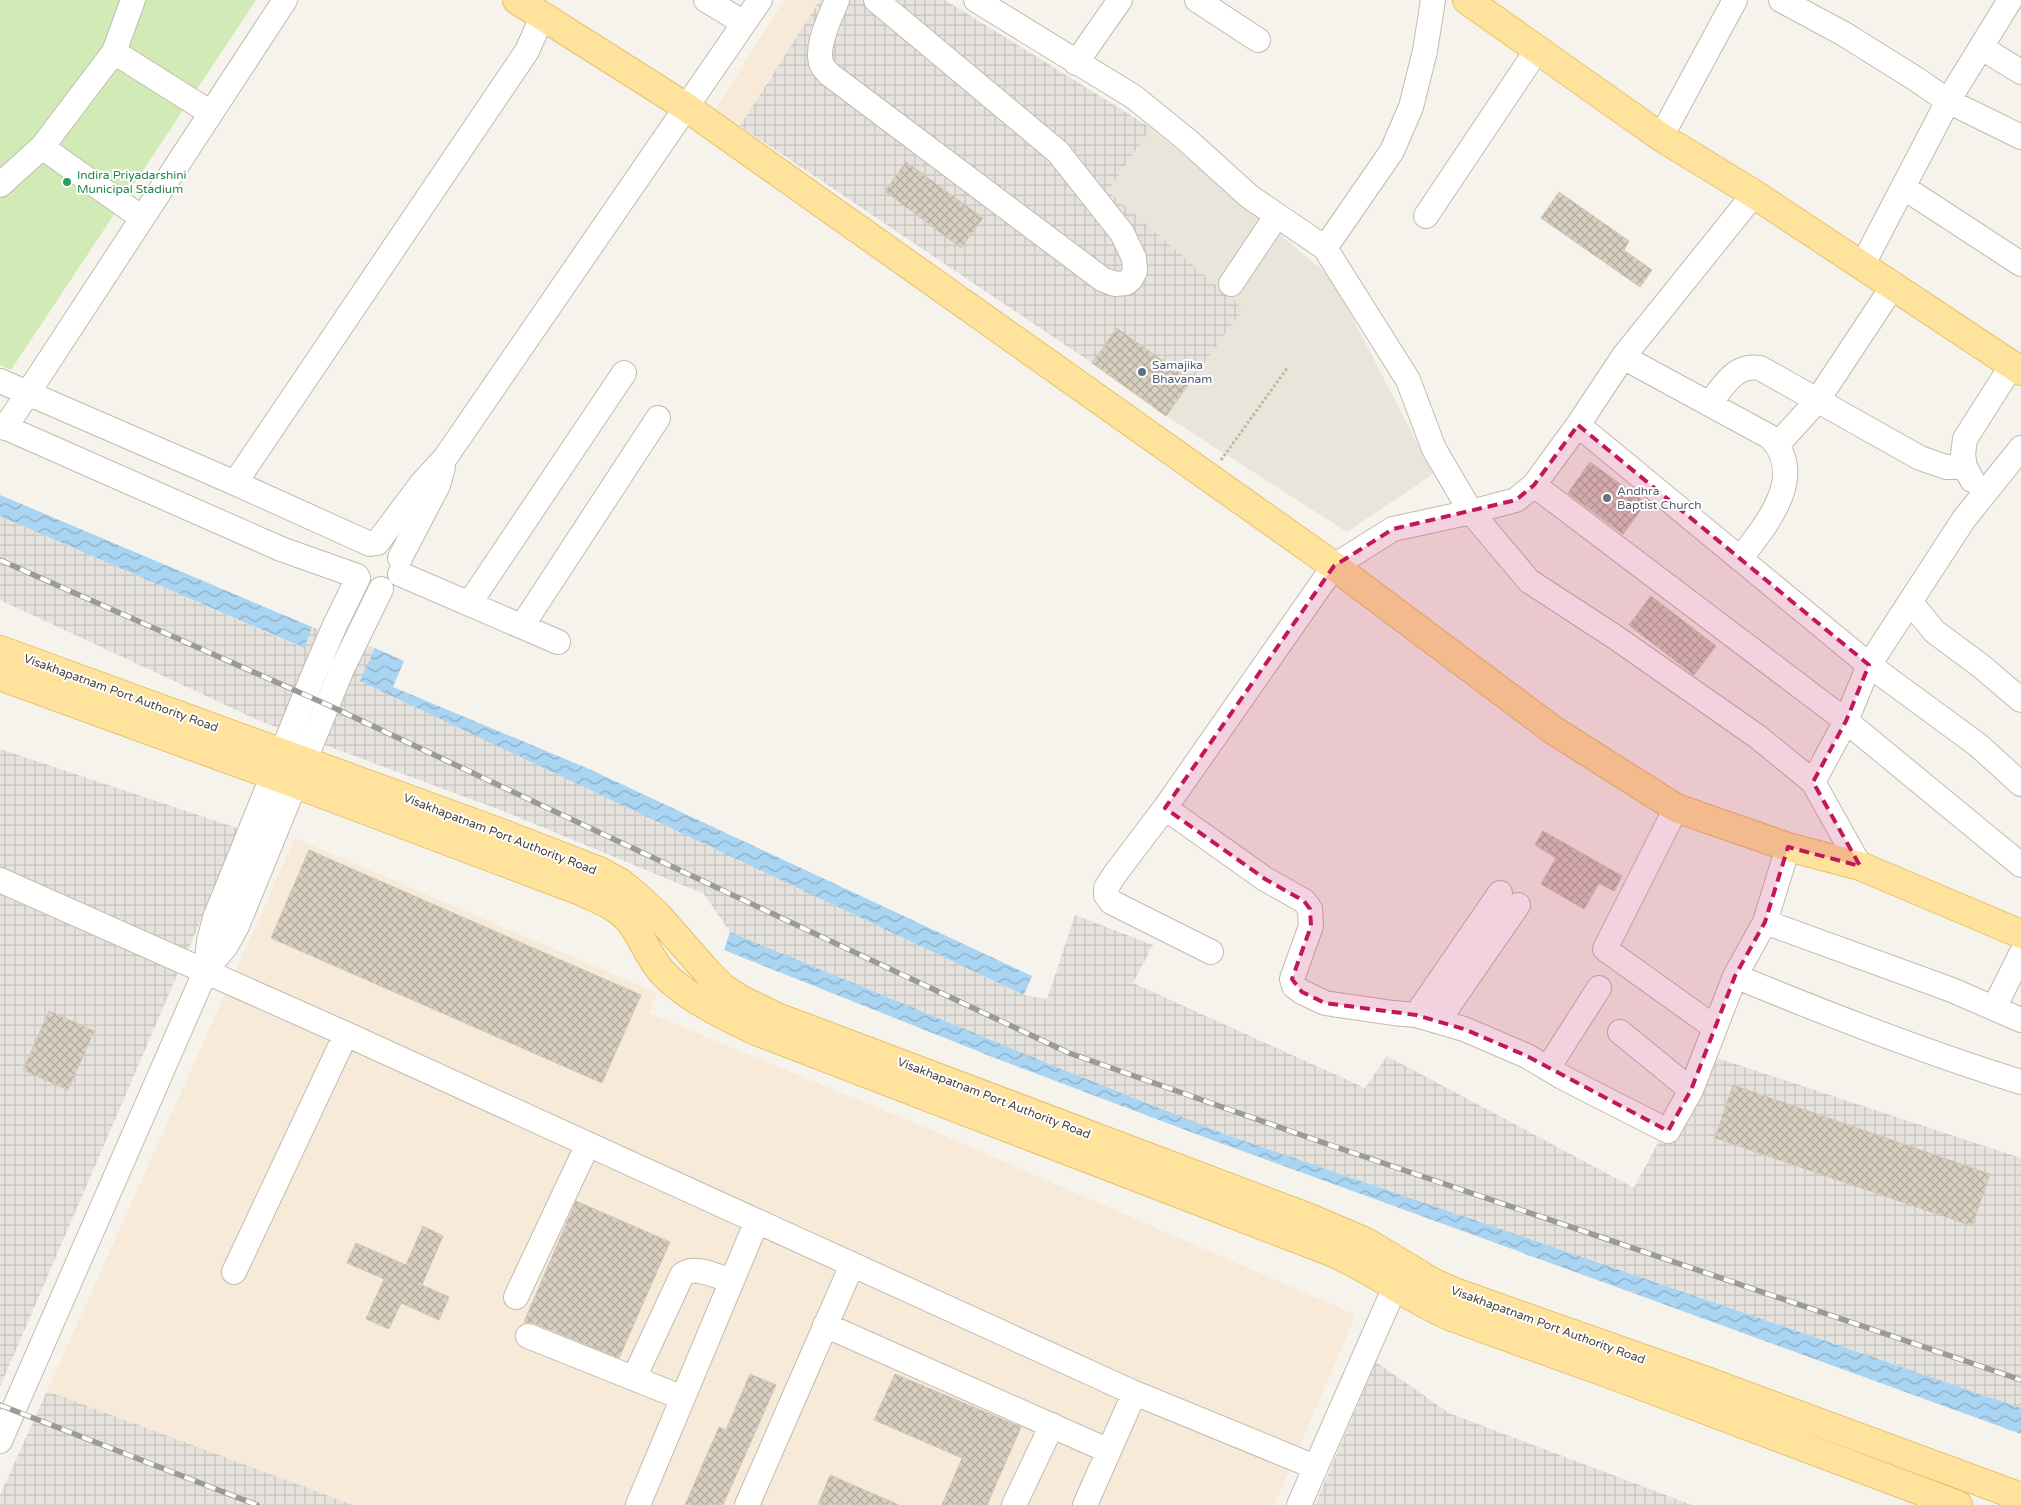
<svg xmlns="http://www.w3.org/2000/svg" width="2021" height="1505" font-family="'Varela Round',sans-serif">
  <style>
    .residential { fill: #eae5da }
    .commercial { fill: #f7ead8 }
    .industrial { fill: url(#industrial-grid) }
    .park { fill: #d2eab5 }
    .water { fill: url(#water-waves) }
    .building { fill: url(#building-cross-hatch); stroke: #d3c7b4 }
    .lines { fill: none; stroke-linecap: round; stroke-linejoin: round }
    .minor-casing { stroke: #c2bbae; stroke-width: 26 }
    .major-casing { stroke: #e6c16a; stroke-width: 30 }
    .path { stroke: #c4b79f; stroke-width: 3; stroke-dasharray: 2.5 2.5; stroke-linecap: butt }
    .minor { stroke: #fff; stroke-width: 24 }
    .major { stroke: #ffe39c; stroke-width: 28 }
    .rail-casing { stroke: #9a9a9a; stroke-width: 5.5 }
    .rail { stroke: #fff; stroke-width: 4; stroke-dasharray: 11; stroke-linecap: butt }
    .marked { fill: #c2185b; fill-opacity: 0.2; stroke: #c2185b; stroke-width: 4; stroke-dasharray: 10 6; stroke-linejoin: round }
    .leisure-dot { fill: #2e9e5b; stroke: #fff; stroke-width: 2 }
    .service-dot { fill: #5c6f8a; stroke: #fff; stroke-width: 2 }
    .worship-dot { fill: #6b7280; stroke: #fff; stroke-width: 2 }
    .labels { text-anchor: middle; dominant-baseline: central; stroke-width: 4; stroke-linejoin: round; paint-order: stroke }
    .leisure-label { font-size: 12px; fill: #27864d; stroke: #fff; text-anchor: start }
    .service-label { font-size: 12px; fill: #4e5e75; stroke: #fff; text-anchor: start }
    .worship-label { font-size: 12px; fill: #5b616d; stroke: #fff; text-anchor: start }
    .street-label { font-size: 12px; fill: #4b4439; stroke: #fff }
  </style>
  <defs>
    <pattern id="industrial-grid" width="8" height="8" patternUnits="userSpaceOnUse" patternTransform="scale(1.25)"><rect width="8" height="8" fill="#e6e2dd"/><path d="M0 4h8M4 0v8" fill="none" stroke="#c7c3be"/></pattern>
    <pattern id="water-waves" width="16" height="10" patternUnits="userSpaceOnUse" patternTransform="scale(1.25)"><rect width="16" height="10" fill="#a9d4f2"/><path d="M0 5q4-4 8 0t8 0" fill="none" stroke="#8caec5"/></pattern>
    <pattern id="building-cross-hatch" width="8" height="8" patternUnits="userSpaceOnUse" patternTransform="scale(1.25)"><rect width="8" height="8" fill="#d8cfc1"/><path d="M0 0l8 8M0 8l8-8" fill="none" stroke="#b1aa9e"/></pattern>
  </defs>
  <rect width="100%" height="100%" fill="#f6f3ec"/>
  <path class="residential" d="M1151 128 1332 278 1433 474 1347 532 1166 416 1242 309 1108 191Z"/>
  <path class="commercial" d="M784 0H820L740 126 715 110Z
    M295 838 657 993 649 1013 931 1130 1356 1315 1274 1505H353L47 1391Z"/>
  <path class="industrial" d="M820 0H945L1151 128 1108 191 1243 309 1191 381 1118 328 1092 363 740 126Z
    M0 516 303 648 312 627 375 648 361 681 1024 995 1047 999 1075 915 1153 945 1133 983 1365 1088 1387 1056 1634 1188 1705 1054 2021 1158V1408L1230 1136 1059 1068 730 932 704 894 503 811 260 721 0 600Z
    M0 749 240 829 0 1387Z
    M1376 1362 1449 1413 1692 1505H1315Z
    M47 1391 353 1505H0V1495Z"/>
  <path class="park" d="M0 0H256L11 370 0 365Z"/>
  <path class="water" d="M0 495 312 627 304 648 0 516Z
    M375 648 404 661 393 687 589 769 1032 976 1024 995 360 681Z
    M730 932 1059 1068 1230 1136 2021 1408V1434L1212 1140 995 1058 724 950Z"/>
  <path class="building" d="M906 162 983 218 961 248 885 191Z
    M1559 192 1629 241 1624 250 1652 270 1640 287 1541 218Z
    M1117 328 1191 381 1166 416 1092 363Z
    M1590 462 1646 503 1623 534 1568 493Z
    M1651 596 1716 646 1694 675 1629 625Z
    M1543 831 1622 876 1614 891 1599 883 1584 909 1541 884 1556 858 1535 845Z
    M309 850 641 995 602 1083 271 938Z
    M49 1011 94 1031 68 1090 23 1070Z
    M1733 1085 1990 1174 1972 1226 1715 1138Z
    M576 1201 670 1242 619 1358 533 1323 524 1322Z
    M423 1226 443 1236 422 1285 449 1297 439 1320 401 1303 389 1329 366 1319 384 1279 347 1263 356 1243 406 1265Z
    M750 1374 776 1385 723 1505H685L719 1427 726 1430Z
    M895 1374 1021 1427 987 1505H942L962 1458 874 1420Z
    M830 1475 899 1505H818Z"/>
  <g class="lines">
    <g class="minor-casing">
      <path id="minor" d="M706 0 744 23
        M837 0C831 16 814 48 822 65 823 68 827 71 829 74L1102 279 1115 284 1126 283 1131 279 1135 271 1134 258 1122 233 1058 152 876 0
        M976 0 1134 97 1187 140 1250 197 1325 248 1408 380 1434 449 1471 512 1529 581 1615 637 1758 737 1813 782 1860 866
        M1197 0 1258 40
        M1781 0 1844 34 1916 79 1948 101 2021 137
        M1982 48 2021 72
        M114 52 211 113
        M1076 63 1120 0
        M1661 137 1735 0
        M42 147 142 218
        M0 185 42 147 114 52 133 0
        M1903 187 2021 264
        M1426 216 1537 50
        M1325 248 1392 151 1411 107 1425 51 1433 0
        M1862 266 1948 101 2010 0
        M1231 284 1277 215
        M1623 357 1770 437C1808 476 1766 525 1740 559
        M0 381 235 483 370 544
        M1709 404C1724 386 1734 364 1760 368L1920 458 1946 467H1965
        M0 425 281 549 357 576
        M1578 425 1869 665 1978 745 2021 784
        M5 428 285 0
        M1777 445 1817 401 1893 286
        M1972 480 1965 467 1963 454 1965 439 2012 365
        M235 483 527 51 543 15
        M1534 485 1846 721 2021 865
        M377 543 422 483 445 458 760 0
        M400 558 438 485 443 467
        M400 574 558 642
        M1911 603 1935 632 1981 666 2021 700
        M469 604 624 373
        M522 626 658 418
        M1813 782 1846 721 1869 665 1964 519 2021 448
        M1165 808 1265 879 1304 901 1310 909 1311 926 1292 979 1294 986 1302 992 1325 1003 1393 1013 1416 1015 1464 1029 1527 1056 1562 1077 1668 1131 1691 1090 1735 976 1765 922 1788 847
        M1676 808 1605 949 1714 1027
        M0 880 346 1034 1130 1391 1315 1467
        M1765 922 1952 990 2021 1020
        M1211 952 1111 902 1106 895V888L1115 874 1165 808 1334 566 1393 529 1471 512 1516 500 1534 485 1578 425 1623 357 1754 194
        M206 970 209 941 215 918 315 671 335 625 358 578
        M1735 976C1829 1015 1924 1052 2021 1082
        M1994 1008 2021 954
        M1416 1015 1500 893
        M1438 1021 1518 905
        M1620 1032 1691 1090
        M1548 1068 1599 988
        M234 1272 346 1034
        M516 1297 588 1144
        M825 1325 1109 1451
        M528 1336 683 1398
        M634 1378 682 1275C695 1264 717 1277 732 1281
        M0 1441 206 970 226 946 237 926 342 669 381 589
        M638 1505 757 1221
        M747 1505 852 1265
        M1014 1505 1052 1425
        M1085 1505 1134 1394
        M1299 1505 1402 1271"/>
    </g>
    <g class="major-casing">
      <path id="major" d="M517 0 686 107 1334 566 1553 730 1676 808 1788 847 1860 866 2021 934
        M1467 0 1661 137 1754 194 2021 371
        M0 650 504 834 599 871 621 883 638 897 658 916 708 973 723 988 742 1000 777 1017 1310 1218 1366 1242 1434 1283 1457 1293 1709 1382 2021 1497
        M0 676 296 784 583 892C599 900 617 906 629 920 642 936 648 956 662 972 685 997 726 1017 756 1031L1334 1253C1375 1271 1411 1300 1452 1317L1618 1377 1958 1505"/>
    </g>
    <path class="path" d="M1221 460 1288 367"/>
    <use href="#minor" class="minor"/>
    <use href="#major" class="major"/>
    <g class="rail-casing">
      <path id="rail" d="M0 560 328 705 1069 1053 1330 1145 2021 1380
        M0 1405 257 1505"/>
    </g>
    <use href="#rail" class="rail"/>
  </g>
  <path class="marked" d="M1578 425 1869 665 1846 721 1813 782 1860 866 1788 847 1765 922 1735 976 1691 1090 1668 1131 1527 1056 1464 1029 1416 1015 1325 1003 1302 992 1292 979 1311 926 1310 909 1304 901 1265 879 1165 808 1334 566 1393 529 1516 500 1534 485Z"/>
  <circle class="leisure-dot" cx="67" cy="182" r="5"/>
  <circle class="service-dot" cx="1142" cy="372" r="5"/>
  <circle class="worship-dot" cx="1607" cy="498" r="5"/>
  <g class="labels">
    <g class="leisure-label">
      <text x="77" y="175">Indira Priyadarshini<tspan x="77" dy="14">Municipal Stadium</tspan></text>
    </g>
    <g class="service-label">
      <text x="1152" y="365">Samajika<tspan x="1152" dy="14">Bhavanam</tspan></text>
    </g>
    <g class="worship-label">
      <text x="1617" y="491">Andhra<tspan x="1617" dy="14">Baptist Church</tspan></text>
    </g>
    <g class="street-label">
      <text transform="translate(121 693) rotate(20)">Visakhapatnam Port Authority Road</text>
      <text transform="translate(500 834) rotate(21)">Visakhapatnam Port Authority Road</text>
      <text transform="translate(994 1098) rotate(21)">Visakhapatnam Port Authority Road</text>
      <text transform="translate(1548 1325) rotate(20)">Visakhapatnam Port Authority Road</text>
    </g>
  </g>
</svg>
